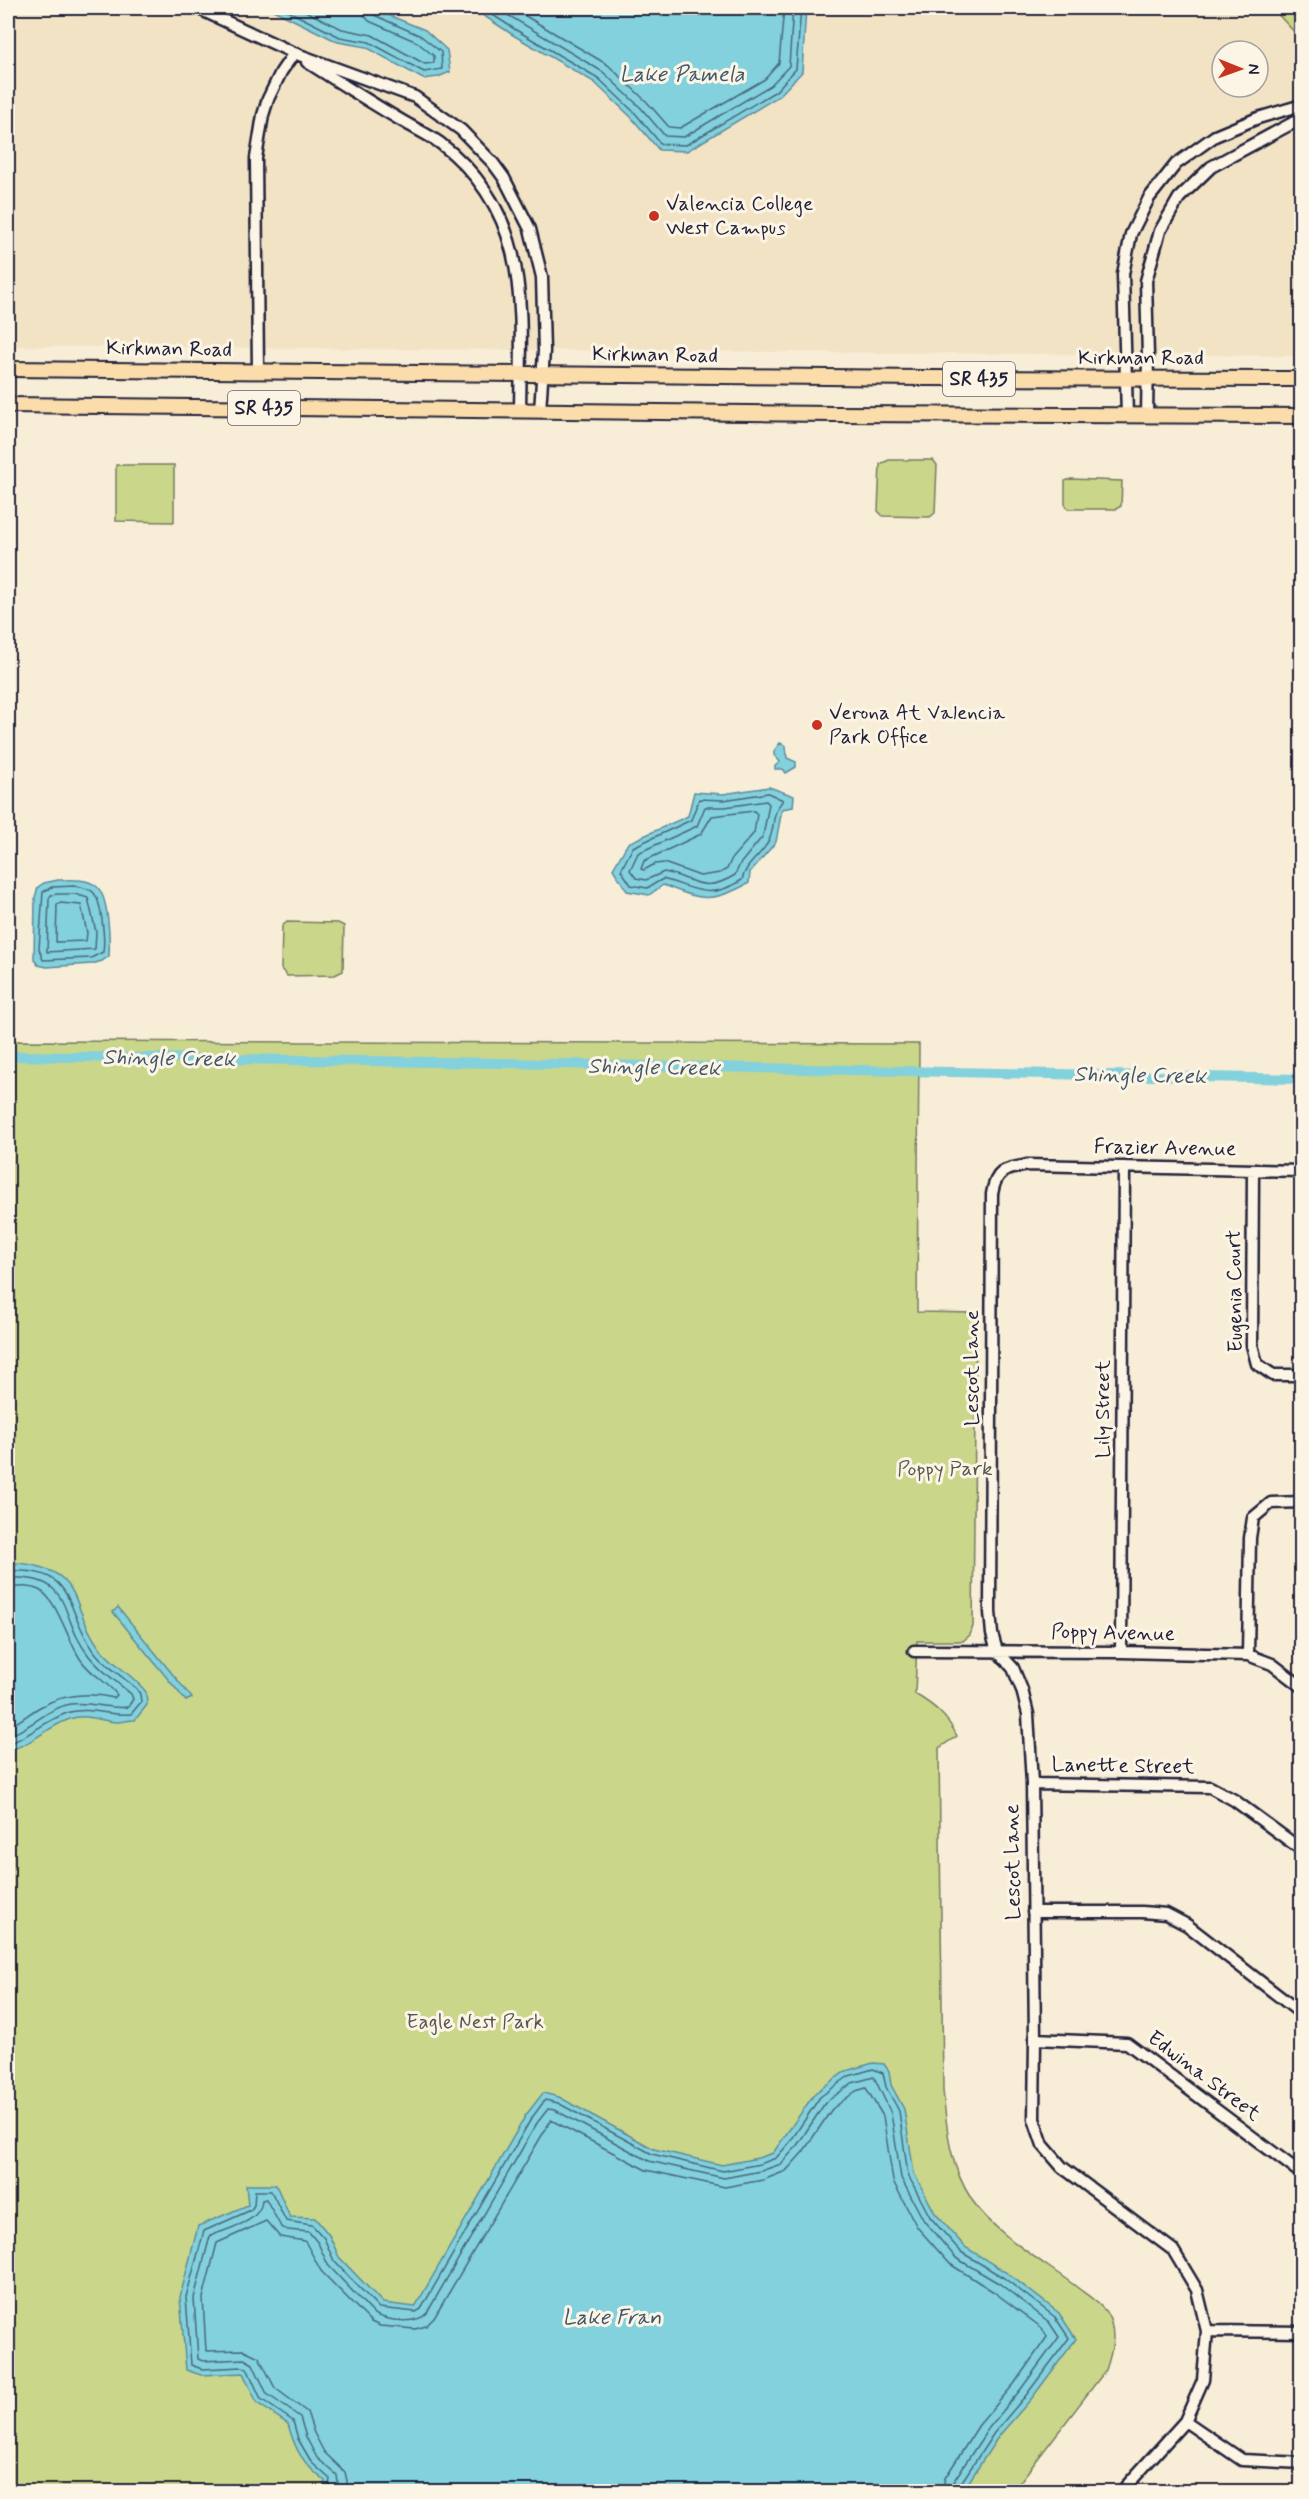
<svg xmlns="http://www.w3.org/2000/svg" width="1309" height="2499" font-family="Mynerve,sans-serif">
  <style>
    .built { fill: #f3e3c5; fill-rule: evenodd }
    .green { fill: #cad689; stroke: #767c62; stroke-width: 1.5 }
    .water { fill: #82d1dd; stroke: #5c8b9c; stroke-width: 1.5 }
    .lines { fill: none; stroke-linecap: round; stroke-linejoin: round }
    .shore { stroke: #48687c; stroke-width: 1.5 }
    .canal { stroke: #82d1dd; stroke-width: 10 }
    .minor-casing { stroke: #22223b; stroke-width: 15 }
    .major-casing { stroke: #22223b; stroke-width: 18 }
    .minor { stroke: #fcf5e5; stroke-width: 10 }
    .major { stroke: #fbddab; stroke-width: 14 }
    .poi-dot { fill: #c8321e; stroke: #fcf5e5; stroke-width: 2 }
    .labels { text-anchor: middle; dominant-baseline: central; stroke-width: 6; stroke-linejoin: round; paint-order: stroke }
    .shield { fill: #fcf5e5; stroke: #63616e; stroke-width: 1.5 }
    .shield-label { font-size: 20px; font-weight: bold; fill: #22223b }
    .poi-label { font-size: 21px; fill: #22223b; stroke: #fcf5e5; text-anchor: start }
    .street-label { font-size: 21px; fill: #22223b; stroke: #fcf5e5 }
    .park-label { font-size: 21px; fill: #545852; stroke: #fcf5e5 }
    .water-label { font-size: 22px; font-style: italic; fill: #3f576c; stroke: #fcf5e5 }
  </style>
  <rect width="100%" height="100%" fill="#f8edd6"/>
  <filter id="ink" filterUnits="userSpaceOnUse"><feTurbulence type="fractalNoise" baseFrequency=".0167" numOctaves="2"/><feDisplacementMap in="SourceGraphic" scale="12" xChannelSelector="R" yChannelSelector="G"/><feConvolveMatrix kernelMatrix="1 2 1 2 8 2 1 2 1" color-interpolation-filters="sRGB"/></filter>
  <g filter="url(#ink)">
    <path class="built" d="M8 8H1301V356L8 346ZM1222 51H1258V87H1222Z"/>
    <path class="green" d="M1272 8H1301V39Z
      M889 460H933L937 465 935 513 930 517 883 516 878 511 880 464Z
      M116 465H174V522L116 521Z
      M1071 479 1122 481 1121 506 1116 509H1068L1065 504V481Z
      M287 922 338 923 344 926 343 971 335 975 287 976 281 969 282 926Z
      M8 1041 919 1044 917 1312 976 1313 973 1626 970 1635 963 1641H917L915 1694C935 1706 947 1716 957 1736L939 1748 943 2090C947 2131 949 2165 972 2200 995 2234 1042 2261 1074 2285 1084 2293 1099 2302 1106 2312 1118 2330 1112 2352 1106 2370L1013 2491H8Z"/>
    <path class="water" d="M269 8H371L425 30 447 50 450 72 438 77 423 79 366 47 338 42Z
      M472 8H806L802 72 779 96 687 151 659 150 631 117 594 82 513 35Z
      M780 743 786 746 787 758 796 762V767L786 773 783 769H775V766L780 762 774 755V751Z
      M769 787 794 796 793 807 782 809 776 842 750 872 749 883C711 904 701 900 663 885L649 895 627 891 613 869 628 843 688 816 694 792 723 794Z
      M58 880C69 880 86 878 96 886 109 895 110 941 109 956L102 961 92 964 47 967 38 965 34 959 35 897 38 887 44 883Z
      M19 1563C87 1571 68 1605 99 1647 112 1664 133 1675 146 1692L147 1705 135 1720C129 1720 122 1722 116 1722 101 1721 86 1713 70 1719 48 1726 31 1746 8 1750V1565Z
      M118 1607 192 1698 186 1701 113 1612Z
      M873 2063 884 2064 889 2071 891 2085 904 2109 914 2173 935 2213 965 2247 1007 2273 1059 2313 1076 2339 1032 2398 998 2437 963 2491H322L325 2481C303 2464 295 2450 288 2424L257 2403 243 2373 201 2375 186 2370 180 2297 198 2226 248 2205 246 2185H276L290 2217 315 2218 329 2235 339 2257 383 2303 415 2307 526 2115 543 2093 559 2097 654 2149 722 2165 758 2158 773 2153 815 2093 846 2071Z"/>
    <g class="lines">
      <path class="shore" d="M282 8 340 37 369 42 424 72 442 69 441 52 421 36 374 15 371 8
        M299 8 342 29 372 35 425 64 434 63V56L417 42 369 21 364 15 363 8
        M482 8 516 30 598 78 635 113 661 144 686 145 776 91 796 69 801 8
        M496 8 603 72 641 108 665 136 684 137 771 85 789 66 793 8
        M512 8 608 65 647 102 669 127 680 128 765 79 779 63 784 8
        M768 793 783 800C770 815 776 826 769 840 762 856 746 862 742 880 708 901 698 889 663 879L647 888 631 885 621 870 633 847 691 820 699 799 724 800Z
        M766 801 769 804 763 836 740 864 735 875C703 895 694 878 664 872L646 880 636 878 630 870 638 853 697 826 705 807H725Z
        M754 811 757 814 754 833 732 858 727 869 720 873 700 876 664 863 655 864 644 870 641 869 644 861 701 834 712 816Z
        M75 886C80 887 89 888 93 892 102 901 105 940 103 952L91 958 43 960 39 949 43 892 52 887Z
        M58 894H75L88 898 96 932 95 949 47 952 49 899 51 895Z
        M60 903 81 905 87 933 86 941 56 942 57 905Z
        M8 1571C78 1567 63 1608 94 1651 104 1665 123 1677 136 1688L140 1694 141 1702 131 1714C111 1716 90 1707 70 1712 47 1719 30 1736 8 1744
        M8 1578C76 1575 57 1616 89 1656 100 1670 117 1682 131 1694L133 1699 128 1707C109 1710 91 1701 71 1704 47 1708 30 1729 8 1736
        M8 1588C18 1587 29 1585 39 1590 57 1598 68 1642 81 1660 90 1674 108 1682 117 1695L114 1698C88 1692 64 1694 40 1707 29 1713 20 1722 8 1727
        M328 2492 330 2479 312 2463 298 2439 293 2421 261 2399 247 2368 242 2367 202 2369 191 2365 186 2297 204 2231 251 2210 254 2205 255 2191H271L286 2221 312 2225 324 2238 334 2261 379 2308 416 2312 421 2309 531 2119 545 2100 558 2103 652 2154 723 2171 760 2164 776 2158 790 2142 820 2097 849 2076 873 2069 883 2073 886 2087 899 2111 908 2175 930 2217 961 2252 1004 2278 1055 2317 1069 2338 1027 2394 994 2433 959 2486 958 2492
        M336 2492 338 2483 337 2475 317 2458 306 2437 300 2417 267 2394 253 2364 244 2359 203 2361 198 2359 194 2298 210 2236C228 2228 261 2223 262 2200L266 2199 281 2227 288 2230 309 2232 318 2243 328 2265 374 2314C387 2321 417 2325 427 2313L537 2123 548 2109 555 2110 649 2161 724 2178 761 2171 781 2164 796 2147 825 2103 852 2083 874 2077 891 2113 901 2178 924 2221 956 2258 1000 2284 1049 2322 1059 2337 1021 2389 988 2429 953 2482 951 2492
        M346 2492 347 2481 345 2472 324 2452 314 2433 307 2412 275 2388 259 2357 244 2350 206 2351 203 2298 217 2243 266 2221 280 2237 305 2241 321 2271 371 2322 380 2326 415 2329 426 2326 434 2318 551 2120 646 2170 725 2187 763 2180 786 2171 803 2152 832 2109 856 2091 866 2088 883 2116 893 2181 917 2227 950 2264 994 2292 1042 2328 1047 2337 1014 2384 979 2425 945 2478 942 2492"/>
      <path class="canal" d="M8 1056 504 1063 1302 1079"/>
      <g class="minor-casing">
        <path id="minor" d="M197 8 294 53 415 97 461 130 493 163 504 178 530 229 542 277 544 351 540 411
          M307 62C339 82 371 103 404 122 416 129 429 135 440 143 532 213 521 308 520 411
          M258 371 256 158 263 115 268 99 281 72 294 53
          M1147 415 1148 356 1146 281 1160 231 1179 198 1211 167 1302 118
          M1127 416 1123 274 1131 234 1149 198 1176 164 1215 136 1258 118 1302 105
          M1253 1170 1252 1345 1257 1364 1273 1375H1302
          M914 1651 1121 1652 1248 1655 1272 1664 1302 1687
          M1121 1652 1124 1167
          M1248 1655 1250 1538 1253 1518 1271 1503 1302 1502
          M1032 1784 1210 1787 1234 1800 1302 1850
          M1033 1912H1142L1166 1914 1187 1925 1302 2014
          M1035 2039 1127 2043 1302 2174
          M1207 2331 1302 2332
          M1185 2421 1242 2460 1302 2463
          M1121 2492 1185 2421 1203 2380 1207 2331 1197 2290 1173 2250 1062 2167 1043 2145 1034 2119 1035 2039 1032 1784 1028 1714 1022 1690 1013 1668 997 1651 992 1634 990 1612 992 1194C996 1169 1006 1169 1028 1165L1302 1171"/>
      </g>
      <g class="major-casing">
        <path id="major" d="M8 369 922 378 1302 379
          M8 405 834 414 1302 416"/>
      </g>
      <use href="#minor" class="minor"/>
      <use href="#major" class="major"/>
    </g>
  </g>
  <g class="poi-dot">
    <circle cx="654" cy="216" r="6"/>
    <circle cx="817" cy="725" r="6"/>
  </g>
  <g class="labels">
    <g class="shield">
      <rect x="943" y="362" width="72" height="34" rx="4.5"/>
      <rect x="228" y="391" width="72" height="34" rx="4.5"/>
    </g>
    <g class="shield-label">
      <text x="979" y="379">SR 435</text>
      <text x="264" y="408">SR 435</text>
    </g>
    <g class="poi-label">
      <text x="666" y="204">Valencia College<tspan x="666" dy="24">West Campus</tspan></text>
      <text x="829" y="713">Verona At Valencia<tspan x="829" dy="24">Park Office</tspan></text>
    </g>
    <g class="street-label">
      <text transform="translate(169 349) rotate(1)">Kirkman Road</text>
      <text transform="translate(655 355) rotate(1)">Kirkman Road</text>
      <text x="1141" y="358">Kirkman Road</text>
      <text transform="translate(1165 1148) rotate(1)">Frazier Avenue</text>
      <text transform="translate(1235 1291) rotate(-91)">Eugenia Court</text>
      <text transform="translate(972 1368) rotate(-90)">Lescot Lane</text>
      <text transform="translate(1103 1409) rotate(-90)">Lily Street</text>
      <text transform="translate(1113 1633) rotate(1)">Poppy Avenue</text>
      <text transform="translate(1123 1766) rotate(1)">Lanette Street</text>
      <text transform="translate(1013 1862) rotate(-91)">Lescot Lane</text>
      <text transform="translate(1204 2076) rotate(37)">Edwina Street</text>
    </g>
    <g class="park-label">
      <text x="945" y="1469">Poppy Park</text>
      <text x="475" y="2022">Eagle Nest Park</text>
    </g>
    <g class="water-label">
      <text x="682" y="75">Lake Pamela</text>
      <text transform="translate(169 1059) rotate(1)">Shingle Creek</text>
      <text transform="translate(654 1068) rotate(1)">Shingle Creek</text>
      <text transform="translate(1140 1076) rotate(1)">Shingle Creek</text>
      <text x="612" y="2318">Lake Fran</text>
    </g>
  </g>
  <rect width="1309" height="2499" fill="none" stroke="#fcf5e5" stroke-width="30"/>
  <rect x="15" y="15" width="1279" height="2469" fill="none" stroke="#22223b" stroke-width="2" filter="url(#ink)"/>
  <g transform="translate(1240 69) rotate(91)"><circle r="28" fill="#fcf5e5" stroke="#a5a1a1" stroke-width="1.5"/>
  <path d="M0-4.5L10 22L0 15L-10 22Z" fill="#c8321e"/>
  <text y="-9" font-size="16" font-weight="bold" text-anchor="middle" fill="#22223b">N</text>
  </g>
</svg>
